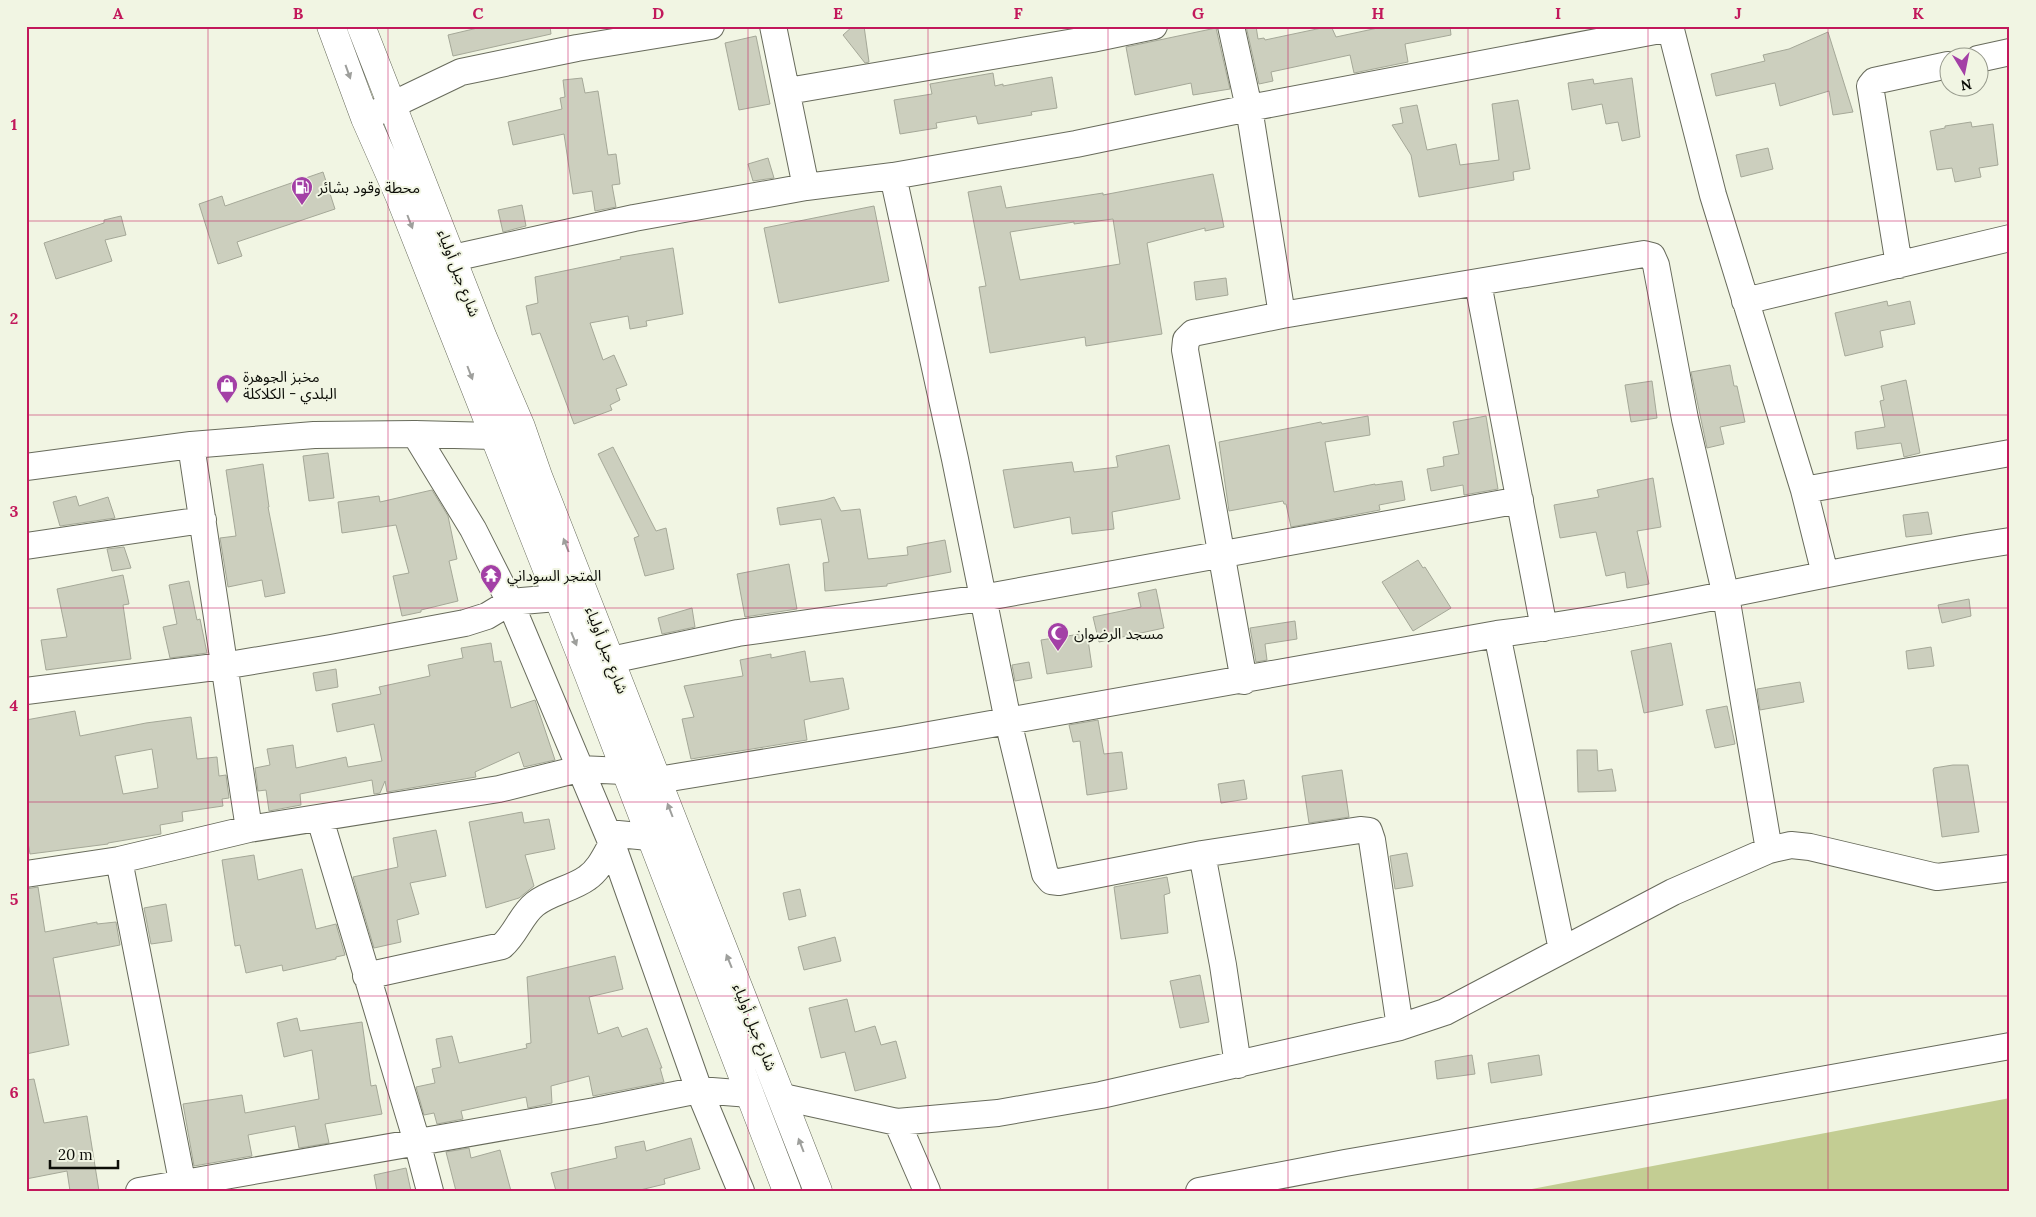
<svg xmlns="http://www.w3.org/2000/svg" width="2036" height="1217" font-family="Lora,'Noto Sans Arabic',serif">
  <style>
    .green { fill: #c3cd93 }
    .building { fill: #cccfbe; stroke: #a5a898; fill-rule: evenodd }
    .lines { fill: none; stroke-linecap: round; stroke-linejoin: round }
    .minor-casing { stroke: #686b5c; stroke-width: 28 }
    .major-casing { stroke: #686b5c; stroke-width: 29 }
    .minor { stroke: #fff; stroke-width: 26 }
    .major { stroke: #fff; stroke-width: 28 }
    .oneway { fill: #9e9f9c }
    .grid { fill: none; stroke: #c2185b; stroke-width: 1; stroke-opacity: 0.55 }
    .labels { text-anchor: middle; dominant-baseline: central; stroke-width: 4; stroke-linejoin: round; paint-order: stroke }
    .poi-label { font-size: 15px; fill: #0d0e08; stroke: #f1f5e3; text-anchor: start }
    .street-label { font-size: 15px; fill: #0d0e08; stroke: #f1f5e3 }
    .neatline { fill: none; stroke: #c2185b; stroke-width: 2 }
    .grid-label { font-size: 16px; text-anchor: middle; font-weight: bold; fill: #c2185b }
  </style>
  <rect width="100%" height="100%" fill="#f1f5e3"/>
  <path class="green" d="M2010 1098V1191H1521Z"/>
  <path class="building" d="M486 26H550L551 34 453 56 448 35Z
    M853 26H864L869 62 865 63 843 35Z
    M1246 26H1256L1258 39 1264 38 1265 40 1331 26 1336 37 1387 26H1450L1451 35 1405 44 1408 62 1354 73 1350 55 1271 72 1273 81 1259 84Z
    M1216 28 1230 89 1193 95 1191 83 1135 95 1126 47Z
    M1828 32 1853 112 1833 115 1829 91 1780 106 1775 83 1716 96 1711 74 1765 61 1763 55 1789 49Z
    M756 36 770 104 739 110 725 43Z
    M993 73 995 86 1003 84V86L1052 77 1057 108 1031 112 1032 115 978 124 976 116 936 123 937 128 900 134 894 100 932 94 930 84Z
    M582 78 585 93 598 91 608 155 616 154 620 184 612 185 616 207 595 211 592 191 573 194 564 134 513 145 508 122 562 109 560 98 565 97 563 80Z
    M1632 78 1640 137 1622 141 1618 122 1606 124 1602 104 1572 110 1568 83 1593 79 1594 84Z
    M1518 100 1530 169 1513 172 1514 180 1419 197 1411 155 1392 125 1403 123 1400 108 1417 105 1427 150 1456 144 1460 165 1499 160 1492 104Z
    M1971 122 1972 127 1993 124 1998 165 1979 168 1981 177 1955 182 1952 168 1937 170 1930 131 1945 128V126Z
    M1768 148 1773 169 1741 177 1736 155Z
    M768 158 774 178 753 181 748 164Z
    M323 172 335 209 237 242 242 256 218 264 199 204 222 196 225 206Z
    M1213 174 1224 227 1205 231V228L1147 243 1162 334 1086 346 1085 337 990 353 979 287 986 286 968 192 1001 186 1006 208 1103 193V195ZM1113 219 1120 264 1020 280 1010 232 1074 222V224Z
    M522 205 526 226 503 232 498 210Z
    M874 206 889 281 779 303 764 228Z
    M121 216 126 235 105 240 112 261 56 279 44 243 104 223V220Z
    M673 248 683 314 646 321 647 326 630 329 628 316 590 323 603 360 614 355 627 385 616 389 620 400 610 405 612 410 574 424 540 333 532 335 526 306 538 303 535 277 621 259 620 257Z
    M1226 278 1228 295 1196 300 1194 282Z
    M1887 301 1888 306 1910 301 1915 324 1880 331 1883 347 1845 356 1835 313Z
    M1730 365 1734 386H1737L1745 422 1720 427 1724 444 1707 448 1691 372Z
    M1906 380 1920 453 1904 457 1901 443 1857 449 1855 432 1885 427 1880 401 1884 400 1881 386Z
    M1652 381 1657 418 1631 422 1625 385Z
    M1368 416 1370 435 1325 442 1334 492 1375 484V485L1402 481 1405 500 1379 505 1380 510 1291 527 1286 504H1284L1283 501 1229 511 1219 442 1321 422 1322 424Z
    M1486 416 1498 489 1464 495 1463 485 1431 491 1427 469 1444 466 1443 457 1459 454 1453 422Z
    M1169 445 1180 499 1112 512 1114 529 1072 534 1070 517 1014 528 1003 470 1072 462 1074 472 1118 467 1116 456Z
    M613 447 656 531 666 528 674 569 645 576 634 538 639 536 598 454Z
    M328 453 334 498 309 501 303 456Z
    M263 464 269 507H268L285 593 265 597 262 580 228 587 220 538 236 536 226 470Z
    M1653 478 1661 527 1637 531 1649 584 1627 588 1625 572 1606 576 1596 532 1560 538 1554 505 1599 497 1597 490Z
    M432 490 448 516 457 559 449 561 458 601 421 610V612L402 616 393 576 409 573 396 525 342 533 338 502 379 496 380 502Z
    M76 496 79 506 108 497 115 518 60 526 53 502Z
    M834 497 841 511 860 509 868 559 908 555 907 547 945 540 951 572 887 584V586L825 591 823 563 829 562 821 519 780 525 777 508 825 500Z
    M1928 512 1932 534 1906 537 1903 515Z
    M124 547 131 568 112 571 107 549Z
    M1418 560 1423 568 1425 567 1451 608 1413 631 1382 582Z
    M789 564 797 609 745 617 737 574Z
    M123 575 129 604 123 605 131 659 46 670 41 640 67 637 57 589Z
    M189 581 197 620 200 619 207 653 170 658 163 627 177 624 169 585Z
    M1156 589 1164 628 1099 642 1093 617 1141 607 1138 593Z
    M1969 599 1971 616 1942 623 1938 605Z
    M692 608 695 627 662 634 658 618Z
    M1295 621 1297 639 1265 644 1267 660 1256 662 1250 628Z
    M1087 633 1092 667 1047 674 1041 640Z
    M491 643 494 662 501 661 511 708 535 700 555 760 524 767 519 752 475 772 476 777 387 792 385 781 380 793 374 794 372 780 300 794 301 805 269 811 266 790 258 791 255 768 270 765 267 749 293 745 296 768 346 757 348 767 382 761 374 724 337 732 332 704 381 694 379 687 430 676 428 665 463 658 461 648Z
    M1671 643 1683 705 1644 713 1631 651Z
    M1931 647 1934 666 1908 669 1906 651Z
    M805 651 810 682 843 678 849 709 804 720 807 740 691 759 682 719 694 717 684 686 743 676 740 660 771 654V658Z
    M1029 662 1032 678 1015 681 1012 665Z
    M336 669 338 687 316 691 313 673Z
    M1800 682 1804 702 1760 710 1757 689Z
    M1727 706 1735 744 1715 748 1706 710Z
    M75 711 80 736 146 723 191 717 197 759 217 757 219 776 226 775 229 798 222 799 223 806 182 812 183 821 160 825 161 834 108 843V844L30 854 26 831V720ZM152 749 158 788 123 794 115 756Z
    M1098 720 1104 754 1122 752 1127 789 1087 795 1080 741 1073 742 1069 725Z
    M1577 750H1597L1598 771 1612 769 1616 791 1578 792Z
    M1953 765H1968L1979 832 1942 837 1933 770 1934 768Z
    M1342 770 1349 817 1309 823 1302 776Z
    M1244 780 1247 799 1221 803 1218 784Z
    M522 812 524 823 549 819 555 849 525 855 534 886 519 898 486 908 469 822Z
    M436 830 446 876 410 883 419 914 397 920 401 942 374 948 353 877 398 867 393 838Z
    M1407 853 1413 886 1395 889 1390 856Z
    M254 855 258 880 302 869 316 929 336 924 345 955 336 957V959L283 971 282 965 246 973 240 945 235 946 222 860Z
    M1167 877 1170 893 1164 895 1168 933 1121 939 1114 887Z
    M38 887 45 932 97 922V924L116 922 120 945 53 958 69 1045 26 1054V889Z
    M800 889 806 916 789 920 783 893Z
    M166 904 172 941 151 944 144 908Z
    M835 937 841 961 804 970 798 947Z
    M615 956 623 989 589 997 598 1034 618 1027 622 1037 647 1028 662 1068H660L664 1082 593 1096 589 1076 551 1086 552 1103 528 1108 526 1097 461 1111 463 1119 437 1124 434 1113 424 1115 416 1087 435 1083 432 1069 441 1067 436 1039 452 1036 459 1063 527 1048 526 1044 531 1043 527 977Z
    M1200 975 1209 1022 1180 1028 1170 981Z
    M847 999 855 1032 875 1026 881 1045 896 1041 906 1078 855 1091 845 1052 821 1058 809 1008Z
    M297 1018 300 1031 362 1022 371 1086 376 1085 382 1114 325 1124 329 1143 299 1148 295 1126 248 1135 252 1156 194 1166 183 1104 242 1095 245 1113 319 1099 312 1050 284 1057 277 1023Z
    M1472 1055 1475 1074 1437 1079 1435 1061Z
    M1539 1055 1542 1075 1491 1083 1488 1063Z
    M34 1079 44 1123 87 1116 99 1191H70L67 1171 26 1179V1080Z
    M691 1138 700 1169 664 1179 665 1184 636 1191H556L551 1173 617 1158 615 1147 644 1141 646 1151Z
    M469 1148 471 1158 500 1150 511 1191H456L446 1152Z
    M406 1168 411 1191H377L374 1175Z"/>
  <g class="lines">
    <g class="minor-casing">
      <path id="minor" d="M773 26 806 187
        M1231 26 1249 108 1282 315
        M1670 26 1713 195 1804 490 1825 574
        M1978 59 2010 52
        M788 91 1092 39 1154 26
        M365 118 461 72 577 48 711 26
        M893 176 955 459 1008 721 1045 874 1051 881 1059 882 1202 854 1360 830 1369 831 1372 840 1400 1027
        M453 258 634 218 806 187 893 176 1076 144 1249 108 1671 28
        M1899 265 1870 86 1874 81 1948 65
        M1478 283 1544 628
        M1745 301 2010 238
        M415 434 473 529 510 602 612 844 699 1090 741 1191
        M191 445 249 829
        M26 467 191 445 314 435 415 434 494 436 515 429
        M1804 490 2010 453
        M26 546 203 520
        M1497 634 1562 950
        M611 660 738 633 982 598 1520 500
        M1244 681 1185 350 1186 340 1193 333 1282 315 1644 254 1652 256 1656 265 1685 419 1726 596 1769 850
        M26 691 223 666 331 648 465 623 487 616 510 602 557 598
        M658 780 901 740 1497 634C1670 612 1838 567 2010 541
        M320 819 417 1142 430 1191
        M1202 854 1223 965 1238 1065
        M119 860 184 1191
        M26 874 119 860 249 829 499 789 579 769 624 771
        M366 976 502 946C516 934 521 915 535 904 550 892 572 889 587 878 602 868 608 848 618 834L649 837
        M783 1097 897 1122 998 1113 1101 1095 1400 1027 1445 1012 1673 892 1769 850 1791 845 1810 847 1937 877 2010 868
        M897 1122 927 1191
        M139 1191 595 1111 699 1090 750 1094
        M1199 1191 1345 1163 1710 1100 2010 1046"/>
    </g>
    <g class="major-casing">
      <path id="major" d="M331 26 365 118 399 195 588 673 787 1191
        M361 26 483 338 521 427 538 476 818 1191"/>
    </g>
    <use href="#minor" class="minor"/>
    <use href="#major" class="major"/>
  </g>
  <defs><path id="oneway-solid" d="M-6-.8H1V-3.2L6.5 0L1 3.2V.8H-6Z" transform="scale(1.25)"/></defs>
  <g class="oneway">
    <use href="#oneway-solid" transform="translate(348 72) rotate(70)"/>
    <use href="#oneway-solid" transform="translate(410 222) rotate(69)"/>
    <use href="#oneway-solid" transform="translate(470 373) rotate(69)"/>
    <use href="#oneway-solid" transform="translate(566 545) rotate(-111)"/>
    <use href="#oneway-solid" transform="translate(574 639) rotate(68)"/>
    <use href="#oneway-solid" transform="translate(670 810) rotate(-111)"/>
    <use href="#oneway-solid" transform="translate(729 961) rotate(-112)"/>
    <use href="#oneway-solid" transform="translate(801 1145) rotate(-111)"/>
  </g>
  <path class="grid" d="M208 26V1191M388 26V1191M568 26V1191M748 26V1191M928 26V1191M1108 26V1191M1288 26V1191M1468 26V1191M1648 26V1191M1828 26V1191M26 221H2010M26 415H2010M26 608H2010M26 802H2010M26 996H2010"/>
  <defs>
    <g id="fuel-pin" transform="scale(1.125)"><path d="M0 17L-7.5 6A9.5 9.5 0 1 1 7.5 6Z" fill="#a340a6" stroke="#f1f5e3"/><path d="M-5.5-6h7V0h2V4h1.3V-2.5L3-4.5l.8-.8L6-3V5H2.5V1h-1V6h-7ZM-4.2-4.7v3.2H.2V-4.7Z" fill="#fff"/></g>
    <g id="shop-pin" transform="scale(1.125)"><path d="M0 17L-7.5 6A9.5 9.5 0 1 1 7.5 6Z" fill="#a340a6" stroke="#f1f5e3"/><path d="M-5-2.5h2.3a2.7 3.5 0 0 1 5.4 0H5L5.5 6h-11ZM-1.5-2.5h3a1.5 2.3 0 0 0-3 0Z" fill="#fff"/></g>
    <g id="temple-pin" transform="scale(1.125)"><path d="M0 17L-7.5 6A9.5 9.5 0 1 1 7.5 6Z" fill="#a340a6" stroke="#f1f5e3"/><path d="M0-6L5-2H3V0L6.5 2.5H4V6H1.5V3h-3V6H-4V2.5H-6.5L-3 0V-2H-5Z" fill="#fff"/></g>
    <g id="mosque-pin" transform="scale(1.125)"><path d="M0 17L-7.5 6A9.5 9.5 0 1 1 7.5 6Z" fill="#a340a6" stroke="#f1f5e3"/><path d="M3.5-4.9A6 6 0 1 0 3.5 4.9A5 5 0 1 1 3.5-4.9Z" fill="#fff"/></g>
  </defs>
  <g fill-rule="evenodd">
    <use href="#fuel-pin" x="302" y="187"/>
    <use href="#shop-pin" x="227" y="385"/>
    <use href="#temple-pin" x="491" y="575"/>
    <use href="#mosque-pin" x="1058" y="633"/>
  </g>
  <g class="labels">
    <g class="poi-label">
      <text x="318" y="187">محطة وقود بشائر</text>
      <text x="243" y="376">مخبز الجوهرة<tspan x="243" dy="17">البلدي - الكلاكلة</tspan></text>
      <text x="507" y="575">المتجر السوداني</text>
      <text x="1074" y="633">مسجد الرضوان</text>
    </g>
    <g class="street-label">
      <text transform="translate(459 273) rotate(69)">شارع جبل أولياء</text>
      <text transform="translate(607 650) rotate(69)">شارع جبل أولياء</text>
      <text transform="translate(755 1027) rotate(68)">شارع جبل أولياء</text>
    </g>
  </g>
  <rect width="2036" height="1217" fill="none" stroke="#f1f5e3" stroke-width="55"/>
  <g transform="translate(1964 72) rotate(170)"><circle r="24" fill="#f1f5e3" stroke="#96998b"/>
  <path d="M0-4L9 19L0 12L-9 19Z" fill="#a340a6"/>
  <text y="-8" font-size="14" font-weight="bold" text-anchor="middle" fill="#0d0e08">N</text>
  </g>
  <path d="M50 1160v8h68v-8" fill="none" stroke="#0d0e08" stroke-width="2.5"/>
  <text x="58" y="1160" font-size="15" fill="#0d0e08" stroke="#f1f5e3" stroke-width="4" paint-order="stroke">20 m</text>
  <rect x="28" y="28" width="1980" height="1162" class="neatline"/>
  <g class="grid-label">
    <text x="118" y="19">A</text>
    <text x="298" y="19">B</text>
    <text x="478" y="19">C</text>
    <text x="658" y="19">D</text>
    <text x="838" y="19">E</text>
    <text x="1018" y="19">F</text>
    <text x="1198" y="19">G</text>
    <text x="1378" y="19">H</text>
    <text x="1558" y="19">I</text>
    <text x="1738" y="19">J</text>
    <text x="1918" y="19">K</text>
    <text x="14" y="130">1</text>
    <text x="14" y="324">2</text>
    <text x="14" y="517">3</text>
    <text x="14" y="711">4</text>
    <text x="14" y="905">5</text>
    <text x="14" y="1098">6</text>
  </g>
</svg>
